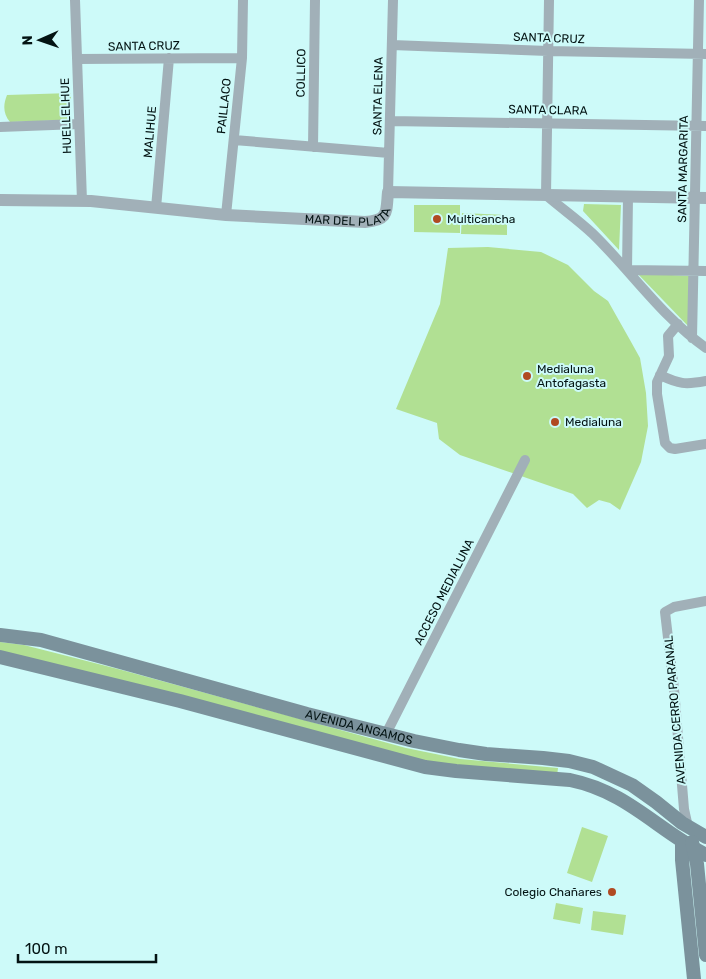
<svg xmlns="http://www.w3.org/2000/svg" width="706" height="979" font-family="Rubik,sans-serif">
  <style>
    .green { fill: #b1e093 }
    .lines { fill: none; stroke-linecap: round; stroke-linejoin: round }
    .minor { stroke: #a1b0b8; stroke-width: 10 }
    .tertiary { stroke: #a1b0b8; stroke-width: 12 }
    .secondary { stroke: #7b929c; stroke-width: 14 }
    .poi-dot { fill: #b04a22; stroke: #cdfaf9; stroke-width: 2 }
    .labels { text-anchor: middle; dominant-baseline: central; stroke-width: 4; stroke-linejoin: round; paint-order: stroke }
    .street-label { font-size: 12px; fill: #031313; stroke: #cdfaf9 }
    .poi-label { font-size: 12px; fill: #031313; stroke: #cdfaf9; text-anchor: start }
  </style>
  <rect width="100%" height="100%" fill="#cdfaf9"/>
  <path class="green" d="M71 93V120L10 122C3 114 3 105 7 95Z
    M584 204 621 205 619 250 583 211Z
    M414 205H460V233L414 232Z
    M462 213 507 215V235L461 234Z
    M488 247 541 252 568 265 594 291 608 301 630 340 640 358 646 393 648 426 641 462 620 510 610 503 599 500 587 508 573 494 460 455 439 439 437 423 396 409 440 304 448 248Z
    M637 273 689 276 688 326Z
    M0 642 24 645 118 669 406 748 460 759 558 768 557 776 429 764 0 652Z
    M582 827 608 836 592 882 567 873Z
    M556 903 583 908 580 924 553 919Z
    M593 911 626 915 623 935 591 930Z"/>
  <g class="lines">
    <path class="minor" d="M75 0 82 201
      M549 0 546 195C561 208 578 220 593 234 631 271 662 317 706 348
      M392 45 548 51 706 54
      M77 59 242 58
      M390 121 706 126
      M0 127 79 124
      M234 140 389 153
      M313 147 315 0
      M388 192 393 0
      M628 197 627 270 706 271
      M156 208 169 58
      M226 215 242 58 243 0
      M678 324 668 336 669 356 657 382V394L665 443 670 448 675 449 706 444
      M692 338 699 0
      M660 375C679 384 685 385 706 381
      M386 734 525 460
      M688 827 684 809 674 689 665 612 674 607 706 601"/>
    <path class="tertiary" id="s1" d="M0 200 91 201 226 215 365 222C389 220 386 213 388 192L706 198"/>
    <g class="secondary">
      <path id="s2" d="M0 635 41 640 307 714 414 741 459 750 486 754 543 758 569 761 593 767 632 785 656 802 682 823 706 837"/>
      <path d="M0 657 180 701 425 767 456 771 570 780C628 792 657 830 706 855"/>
      <path d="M682 841V860L694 979"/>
      <path d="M692 842 697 864 706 955"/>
    </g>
  </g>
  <g class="poi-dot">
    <circle cx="437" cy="219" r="5"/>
    <circle cx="527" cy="376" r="5"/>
    <circle cx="555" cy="422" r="5"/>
    <circle cx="612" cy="892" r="5"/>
  </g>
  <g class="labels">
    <g class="street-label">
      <text transform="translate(549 38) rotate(2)">SANTA CRUZ</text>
      <text transform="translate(144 46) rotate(-1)">SANTA CRUZ</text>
      <text transform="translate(301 73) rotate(-89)">COLLICO</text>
      <text transform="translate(378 96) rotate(-89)">SANTA ELENA</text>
      <text transform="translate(224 106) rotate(-84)">PAILLACO</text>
      <text transform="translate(548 110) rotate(1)">SANTA CLARA</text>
      <text transform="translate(66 116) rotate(-92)">HUELLELHUE</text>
      <text transform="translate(150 132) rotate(-85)">MALIHUE</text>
      <text transform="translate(683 169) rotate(-89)">SANTA MARGARITA</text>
      <text stroke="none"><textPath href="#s1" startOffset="350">MAR DEL PLATA</textPath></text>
      <text transform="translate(444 592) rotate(-63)">ACCESO MEDIALUNA</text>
      <text transform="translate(675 710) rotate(-95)">AVENIDA CERRO PARANAL</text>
      <text stroke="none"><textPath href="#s2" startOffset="371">AVENIDA ANGAMOS</textPath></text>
    </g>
    <g class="poi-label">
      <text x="447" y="219">Multicancha</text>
      <text x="537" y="369">Medialuna<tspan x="537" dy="14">Antofagasta</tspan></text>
      <text x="565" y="422">Medialuna</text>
      <text x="602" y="892" text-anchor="end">Colegio Chañares</text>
    </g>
  </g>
  <g transform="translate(40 40) rotate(268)" stroke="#cdfaf9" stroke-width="4" paint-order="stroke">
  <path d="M0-4L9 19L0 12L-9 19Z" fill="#031313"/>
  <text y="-8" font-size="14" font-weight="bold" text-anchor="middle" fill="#031313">N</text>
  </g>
  <path d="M18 954v8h138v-8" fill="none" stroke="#031313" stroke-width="2.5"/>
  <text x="25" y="954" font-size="15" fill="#031313" stroke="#cdfaf9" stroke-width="4" paint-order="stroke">100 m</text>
</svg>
